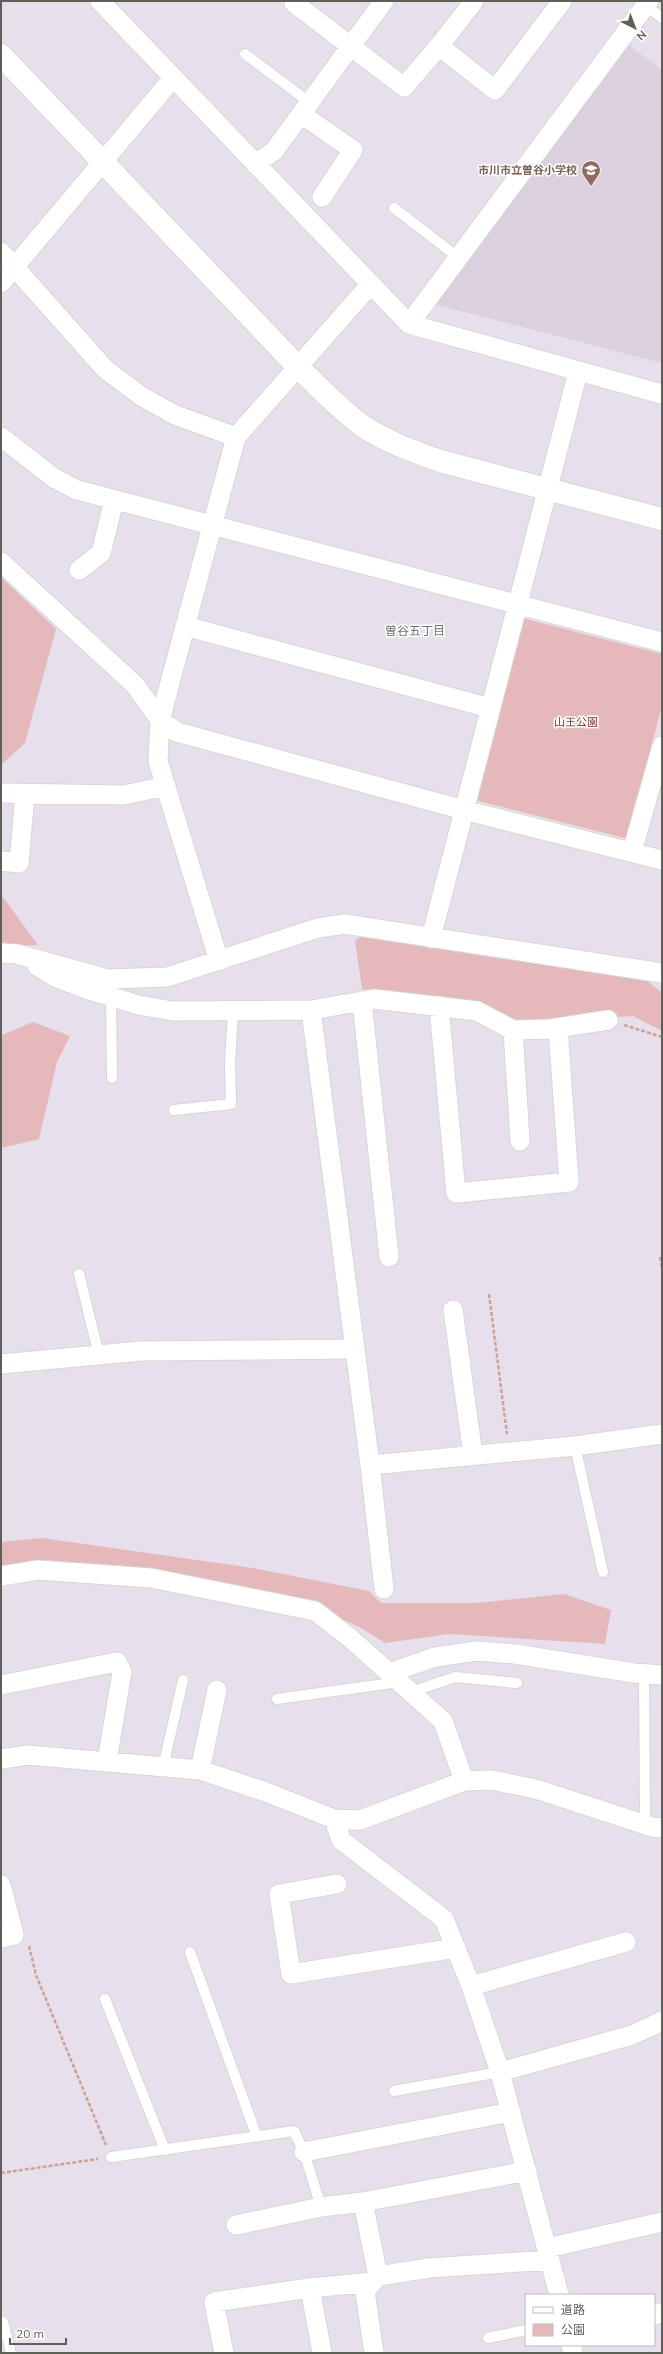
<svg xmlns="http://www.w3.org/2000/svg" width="663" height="2354" font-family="Mulish,'Noto Sans JP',sans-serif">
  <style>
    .education { fill: #dad0de }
    .green { fill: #e5b9bb }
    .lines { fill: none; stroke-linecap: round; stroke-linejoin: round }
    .service-casing { stroke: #d5d9d2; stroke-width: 12 }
    .minor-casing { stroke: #d5d9d2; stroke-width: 21 }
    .tertiary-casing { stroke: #d5d9d2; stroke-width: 24 }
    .path { stroke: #cba295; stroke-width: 2.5; stroke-dasharray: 4 2; stroke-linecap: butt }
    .service { stroke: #fff; stroke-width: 10 }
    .minor { stroke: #fff; stroke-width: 19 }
    .tertiary { stroke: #fff; stroke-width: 22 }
    .labels { text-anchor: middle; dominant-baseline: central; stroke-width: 3; stroke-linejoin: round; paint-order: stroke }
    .education-label { font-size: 11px; font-weight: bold; fill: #785e54; stroke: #fff; text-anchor: end }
    .park-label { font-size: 11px; fill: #853232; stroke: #fff }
    .neighbourhood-label { font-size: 12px; fill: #6e7369; stroke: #fff }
  </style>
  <rect width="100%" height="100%" fill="#e8dfec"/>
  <path class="education" d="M627 44 662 70V363L433 304Z"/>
  <path class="green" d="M1 577 56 629 25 743 1 765Z
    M522 618 662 654V705L628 839 475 800Z
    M1 897H3L38 945 1 946Z
    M368 934 647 981 662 993V1031L633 1016 515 1024 472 1003 362 989 355 940Z
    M33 1022 70 1036 57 1062 39 1139 1 1148V1038L2 1035Z
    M42 1538 253 1568 369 1591 381 1603H476L564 1594 611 1610 605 1644 450 1634 385 1643 361 1628 305 1602 59 1563 1 1566V1542Z"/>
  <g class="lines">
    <g class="service-casing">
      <path id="service" d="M645 5 662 18
        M245 54 309 102
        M394 208 459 258
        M111 997 112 1078
        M174 1110 231 1104 230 1063 233 1011
        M79 1274 99 1355
        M575 1446 603 1572
        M644 1674 645 1824
        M411 1692 455 1677 517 1683
        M277 1699 399 1682
        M163 1767 183 1680
        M190 1952 257 2137
        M105 1999 165 2150
        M394 2091 500 2072
        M111 2157 294 2131 304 2152 321 2207
        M1 2321 3 2322 11 2353
        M488 2338 526 2330"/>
    </g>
    <g class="minor-casing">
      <path id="minor" d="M100 1 409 324 662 394
        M295 1 294 3 404 87 439 46 474 1
        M439 46 495 90 562 1
        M301 114 353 150 322 197
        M255 164 274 151 384 1
        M1 252 105 369 141 396 175 415 236 437
        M1 283 173 78
        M409 324 649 1
        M1 437 54 478 77 490 662 642
        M1 562 135 685 160 720 177 732 464 810 662 860
        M79 570 101 553 114 500
        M185 626 490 708
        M1 793 124 795 166 786
        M632 852 662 746
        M1 861 19 863 25 794
        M431 938 578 372
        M1 953 17 954 107 979 167 977 318 928 345 924 662 973
        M219 961 158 761 160 720 236 437 370 285
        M37 966 55 977 92 991 139 1005 172 1011 311 1010 374 999 477 1011 513 1030 550 1029 608 1020
        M362 1001 389 1257
        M439 1006 456 1193 569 1182 558 1028
        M311 1010 370 1465 384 1589
        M513 1030 520 1141
        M453 1310 473 1455
        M1 1364 141 1351 354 1349
        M370 1465 575 1446 662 1434
        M1 1576 38 1570 151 1578 315 1611 350 1638 443 1721 464 1781
        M389 1673 435 1657 477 1651 515 1654 634 1673 662 1675
        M1 1685 117 1662 122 1672 107 1761
        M1 1759 28 1755 200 1770 266 1792 334 1819 360 1820 464 1781 491 1780 536 1789 652 1827 662 1828
        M200 1770 217 1690
        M334 1819 341 1840 444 1919 471 1986 500 2072 559 2295
        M337 1884 279 1894 291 1974 456 1948
        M1 1885 14 1935 1 1938
        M471 1986 626 1942
        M500 2072 632 2035 662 2021
        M304 2152 511 2112
        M236 2225 321 2207 363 2202
        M547 2248 662 2222
        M378 2276 429 2268 550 2260
        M310 2288 373 2282
        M654 2315 662 2313
        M571 2345 573 2353
        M224 2353 214 2302 310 2288 322 2353
        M374 2353 365 2291 378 2276 363 2202 527 2171"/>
    </g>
    <g class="tertiary-casing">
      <path id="tertiary" d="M1 55 299 368C320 388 340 410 364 427 387 442 415 452 440 461L662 519"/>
    </g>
    <path class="path" d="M624 1025 662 1037
      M660 1257 662 1268
      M489 1294 507 1434
      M29 1946 36 1975 106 2145
      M1 2173 98 2159"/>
    <use href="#service" class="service"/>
    <use href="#minor" class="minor"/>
    <use href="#tertiary" class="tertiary"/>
  </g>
  <defs>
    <g id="school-pin" transform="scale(1)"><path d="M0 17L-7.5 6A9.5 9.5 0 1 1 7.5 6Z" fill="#8d6e63" stroke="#fff"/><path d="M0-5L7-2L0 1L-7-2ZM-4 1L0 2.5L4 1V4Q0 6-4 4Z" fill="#fff"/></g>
  </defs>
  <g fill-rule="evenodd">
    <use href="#school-pin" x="591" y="170"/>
  </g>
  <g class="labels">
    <g class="education-label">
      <text x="577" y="170">市川市立曽谷小学校</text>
    </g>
    <g class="park-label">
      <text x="576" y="722">山王公園</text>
    </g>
    <g class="neighbourhood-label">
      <text x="415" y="630">曽谷五丁目</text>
    </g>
  </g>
  <rect width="663" height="2354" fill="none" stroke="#5c6158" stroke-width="4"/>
  <rect x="525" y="2294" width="130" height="52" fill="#ffffff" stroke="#bec0bc"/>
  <rect x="533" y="2307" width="20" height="6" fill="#ffffff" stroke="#bec0bc"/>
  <text x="561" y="2314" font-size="12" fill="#5c6158">道路</text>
  <rect x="533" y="2324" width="20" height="12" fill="#e5b9bb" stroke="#bec0bc"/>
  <text x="561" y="2334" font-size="12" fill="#5c6158">公園</text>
  <g transform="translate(635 28) rotate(138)" stroke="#ffffff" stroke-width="3" paint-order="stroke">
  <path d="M0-3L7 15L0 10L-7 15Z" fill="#5c6158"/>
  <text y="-6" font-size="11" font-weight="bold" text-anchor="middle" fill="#5c6158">N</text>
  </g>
  <path d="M10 2338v6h56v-6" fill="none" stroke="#5c6158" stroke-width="2"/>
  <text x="16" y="2338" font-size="12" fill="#5c6158" stroke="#ffffff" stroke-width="3" paint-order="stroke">20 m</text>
</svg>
